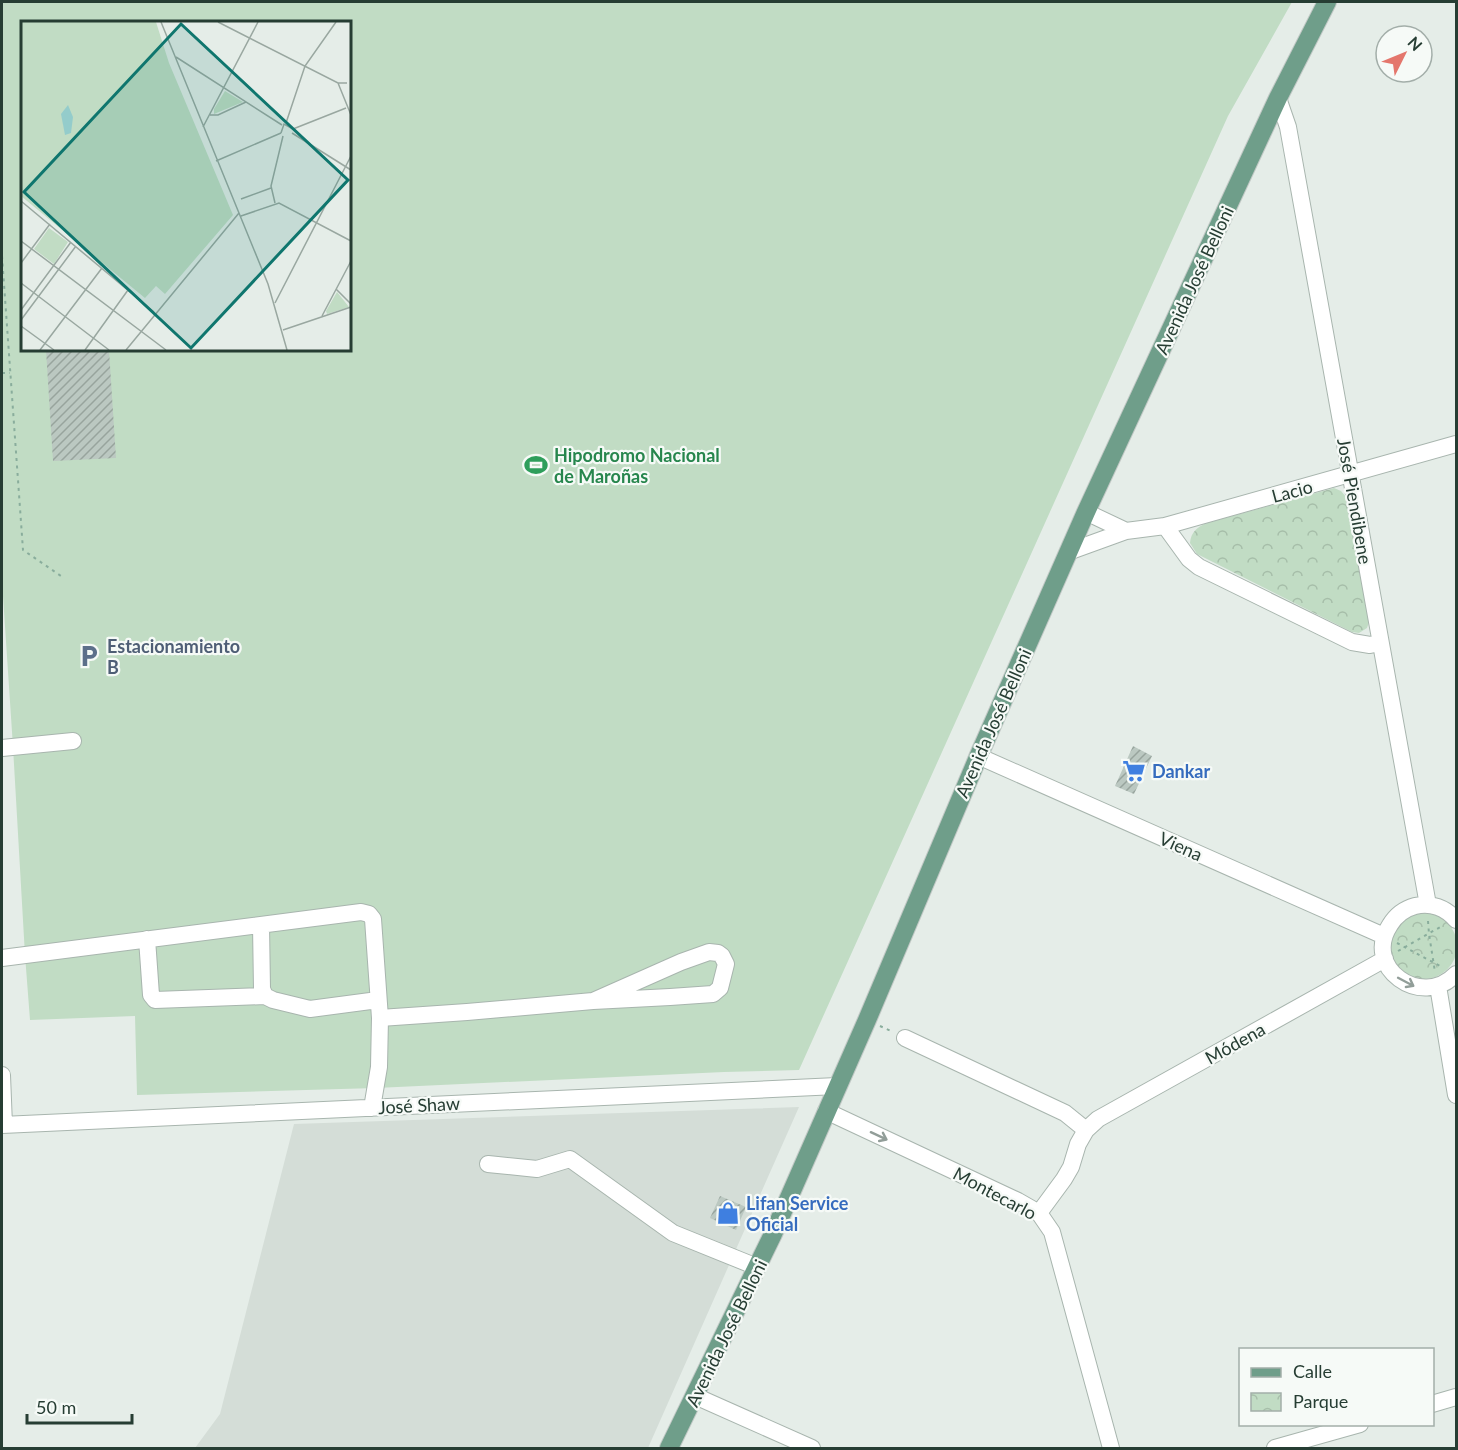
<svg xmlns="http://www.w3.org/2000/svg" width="1458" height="1450" font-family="Lato,sans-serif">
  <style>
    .built { fill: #d4ddd7 }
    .park { fill: url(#park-crowns) }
    .garden { fill: #c1dcc4; fill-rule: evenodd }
    .building { fill: url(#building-hatch) }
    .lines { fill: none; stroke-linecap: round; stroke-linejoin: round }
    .minor-casing { stroke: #a8b5ae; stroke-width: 18 }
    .major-casing { stroke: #c2c9c6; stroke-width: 20 }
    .path { stroke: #89ad9c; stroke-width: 2; stroke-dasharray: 3 4.5; stroke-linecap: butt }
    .minor { stroke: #fff; stroke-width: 16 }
    .major { stroke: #6f9e8a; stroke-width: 18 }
    .oneway { stroke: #929e99 }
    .labels { text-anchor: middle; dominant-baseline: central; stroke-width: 4.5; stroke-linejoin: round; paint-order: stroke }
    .street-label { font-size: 18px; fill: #263d33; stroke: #f6faf7 }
    .leisure-label { font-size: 18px; font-weight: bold; fill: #27864d; stroke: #f6faf7; text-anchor: start }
    .service-label { font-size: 18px; font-weight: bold; fill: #4e5e75; stroke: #f6faf7; text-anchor: start }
    .shop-label { font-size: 18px; font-weight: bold; fill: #366cbe; stroke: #f6faf7; text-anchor: start }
    .inset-road { fill: none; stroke: #99a7a0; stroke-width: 1.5 }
    .view { fill: #0f766e; fill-opacity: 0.15; stroke: #0f766e; stroke-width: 3 }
    .inset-edge { fill: none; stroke: #263d33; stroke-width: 3 }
  </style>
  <defs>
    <pattern id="park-crowns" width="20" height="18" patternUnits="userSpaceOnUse" patternTransform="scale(1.5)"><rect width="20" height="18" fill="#c1dcc4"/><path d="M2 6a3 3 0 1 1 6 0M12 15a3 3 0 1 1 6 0" fill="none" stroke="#a6bea9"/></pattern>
    <pattern id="building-hatch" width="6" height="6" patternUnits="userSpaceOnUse" patternTransform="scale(1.5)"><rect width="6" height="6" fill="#bbc8c1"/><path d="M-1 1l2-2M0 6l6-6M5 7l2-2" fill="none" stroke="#98a49d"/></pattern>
  </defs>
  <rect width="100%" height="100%" fill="#e5ede8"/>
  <path class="built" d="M799 1107 648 1448H195L220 1414 294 1124Z"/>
  <path class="park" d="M1334 488 1341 491 1346 497 1369 622 1367 628 1359 633 1352 632 1197 554 1190 543C1191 532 1197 527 1207 523Z
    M1391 946a33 33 0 1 1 66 0a33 33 0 1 1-66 0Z"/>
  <path class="garden" d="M2 2H1292L1228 116 799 1070 724 1072 376 1088 137 1095 135 1016 30 1020 25 955 13 747 2 581ZM22 22H350V350H22Z"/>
  <path class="building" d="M46 350H109L116 458 53 461Z
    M1133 746 1152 756 1134 794 1115 786Z
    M720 1196 746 1207 736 1230 710 1218Z"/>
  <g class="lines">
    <g class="minor-casing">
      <path id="minor" d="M1278 98 1288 127 1428 905
        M1086 512 1126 531
        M1165 526 1189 559 1199 567 1352 642 1370 645 1380 643
        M1068 552 1126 531 1165 526 1456 444
        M2 748 73 741
        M978 756 1384 936
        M1456 920C1446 908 1431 902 1415 906 1404 909 1396 915 1390 925 1362 967 1421 1010 1456 974
        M261 925 262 989 265 996 273 1000 310 1009 378 1000
        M147 939 151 995 155 1000 265 996
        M2 958 361 912 369 914 373 919 380 1018 379 1067 372 1108
        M1438 986 1456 1095
        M380 1018 467 1012 593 1001 670 997 713 994 720 988 726 964 722 956 718 953 709 952 681 962 593 1001
        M905 1038 1065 1113 1086 1130
        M2 1075 4 1125
        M826 1111 1018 1201 1039 1213 1052 1232 1111 1448
        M2 1125 837 1086
        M488 1164 537 1169 570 1159 673 1233 757 1267
        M1039 1213 1064 1179 1071 1167 1078 1144 1086 1130 1098 1119 1385 959
        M695 1396 812 1448
        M1432 1404 1456 1397
        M1275 1448 1360 1424"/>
    </g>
    <g class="major-casing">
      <path id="major" d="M669 1448 773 1234 867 1020 979 755 1086 512 1278 98 1327 2"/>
    </g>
    <path class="path" d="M2 256 23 550 61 576
      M2 373H10
      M1428 921 1429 934 1435 972
      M1397 943 1440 966
      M1398 951 1442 926
      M880 1026 891 1031"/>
    <use href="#minor" class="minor"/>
    <use href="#major" class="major"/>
  </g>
  <defs><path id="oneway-shaft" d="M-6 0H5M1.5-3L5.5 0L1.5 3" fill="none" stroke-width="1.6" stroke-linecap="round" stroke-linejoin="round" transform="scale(1.5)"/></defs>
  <g class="oneway">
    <use href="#oneway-shaft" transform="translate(1406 982) rotate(28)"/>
    <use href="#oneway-shaft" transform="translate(879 1136) rotate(25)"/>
  </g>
  <defs>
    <g id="stadium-bare" transform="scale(1.8)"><path d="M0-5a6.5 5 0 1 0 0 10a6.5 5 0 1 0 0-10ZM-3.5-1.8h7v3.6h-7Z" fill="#2e9e5b" stroke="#f6faf7" stroke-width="2.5" paint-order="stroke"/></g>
    <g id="parking-bare" transform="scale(1.8)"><path d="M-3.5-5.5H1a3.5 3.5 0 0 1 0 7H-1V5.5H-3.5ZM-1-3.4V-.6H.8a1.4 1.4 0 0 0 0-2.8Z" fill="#5c6f8a" stroke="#f6faf7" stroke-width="2.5" paint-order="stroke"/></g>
    <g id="supermarket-bare" transform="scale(1.8)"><path d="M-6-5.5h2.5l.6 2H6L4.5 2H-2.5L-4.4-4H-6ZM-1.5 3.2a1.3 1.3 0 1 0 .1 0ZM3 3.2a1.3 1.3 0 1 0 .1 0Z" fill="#3f7fe0" stroke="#f6faf7" stroke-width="2.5" paint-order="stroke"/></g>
    <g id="shop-bare" transform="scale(1.8)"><path d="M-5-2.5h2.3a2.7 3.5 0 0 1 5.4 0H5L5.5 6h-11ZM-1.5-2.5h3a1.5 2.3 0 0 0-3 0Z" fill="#3f7fe0" stroke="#f6faf7" stroke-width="2.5" paint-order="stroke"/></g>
  </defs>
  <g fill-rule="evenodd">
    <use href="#stadium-bare" x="536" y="465"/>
    <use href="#parking-bare" x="89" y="656"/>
    <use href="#supermarket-bare" x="1134" y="771"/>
    <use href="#shop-bare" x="728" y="1213"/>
  </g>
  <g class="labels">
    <g class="street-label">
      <text transform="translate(1194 280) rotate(-65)">Avenida José Belloni</text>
      <text transform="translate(1292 491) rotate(-15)">Lacio</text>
      <text transform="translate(1355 501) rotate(80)">José Piendibene</text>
      <text transform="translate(993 723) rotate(-66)">Avenida José Belloni</text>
      <text transform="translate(1181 846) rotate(24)">Viena</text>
      <text transform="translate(1235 1043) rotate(-29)">Módena</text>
      <text transform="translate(419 1105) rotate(-3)">José Shaw</text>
      <text transform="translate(995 1193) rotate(28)">Montecarlo</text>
      <text transform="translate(726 1333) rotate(-64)">Avenida José Belloni</text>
    </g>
    <g class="leisure-label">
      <text x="554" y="455">Hipodromo Nacional<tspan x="554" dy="21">de Maroñas</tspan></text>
    </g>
    <g class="service-label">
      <text x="107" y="646">Estacionamiento<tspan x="107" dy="21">B</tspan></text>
    </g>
    <g class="shop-label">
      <text x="1152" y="771">Dankar</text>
      <text x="746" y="1203">Lifan Service<tspan x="746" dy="21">Oficial</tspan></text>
    </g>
  </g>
  <g transform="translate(21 21)">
    <rect width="330" height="330" fill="#e5ede8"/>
    <path d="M204 70 222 81 193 93V88ZM28 207 47 221 33 243 13 228ZM316 271 328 286 306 293 305 290Z" fill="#c1dcc4"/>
    <path d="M0 1H135L148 42 212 194 144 273 135 265 124 277 0 175Z" fill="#c1dcc4"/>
    <path d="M47 84 52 96 50 112 44 114 40 93Z" fill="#94cccb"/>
    <path class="inset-road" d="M140 1 247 263 266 329M197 1 317 62H326M155 36 261 104M317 62 330 94M189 94H197L225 81M265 102 284 45 315 1M182 106 237 1M272 108 325 87M260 112 263 103 272 108M271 112 330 149M195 140 260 112M220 178 250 167M0 180 133 291M254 182 250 165 262 115M220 195 258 182 330 220M0 220 145 329M0 242 29 203M0 262 88 329M315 268 330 283M254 282 330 135M0 289 50 221M301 295 330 240M0 299 55 225M0 305 33 329M262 309 330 286M19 329 81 247M64 329 107 269M105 329 218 192"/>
    <path class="view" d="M160 3 327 159 170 327 3 171Z"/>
    <rect width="330" height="330" class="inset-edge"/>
  </g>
  <rect width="1458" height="1450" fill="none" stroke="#263d33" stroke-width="6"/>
  <rect x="1239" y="1348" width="195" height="78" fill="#f6faf7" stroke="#a3aea9" stroke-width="1.5"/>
  <rect x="1251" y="1368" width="30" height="9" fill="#6f9e8a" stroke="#a3aea9" stroke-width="1.5"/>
  <text x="1293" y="1378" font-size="18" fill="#263d33">Calle</text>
  <rect x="1251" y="1393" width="30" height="18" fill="url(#park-crowns)" stroke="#a3aea9" stroke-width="1.5"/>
  <text x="1293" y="1408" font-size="18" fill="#263d33">Parque</text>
  <g transform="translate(1404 54) rotate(47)"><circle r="28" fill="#f6faf7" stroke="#a3aea9" stroke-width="1.5"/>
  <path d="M0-4.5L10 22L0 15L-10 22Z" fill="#e4766c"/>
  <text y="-9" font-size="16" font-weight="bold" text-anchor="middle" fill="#263d33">N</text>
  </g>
  <path d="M27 1414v9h105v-9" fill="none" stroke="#263d33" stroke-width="3"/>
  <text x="36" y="1414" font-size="18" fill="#263d33" stroke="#f6faf7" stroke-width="4.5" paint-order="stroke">50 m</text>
</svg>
